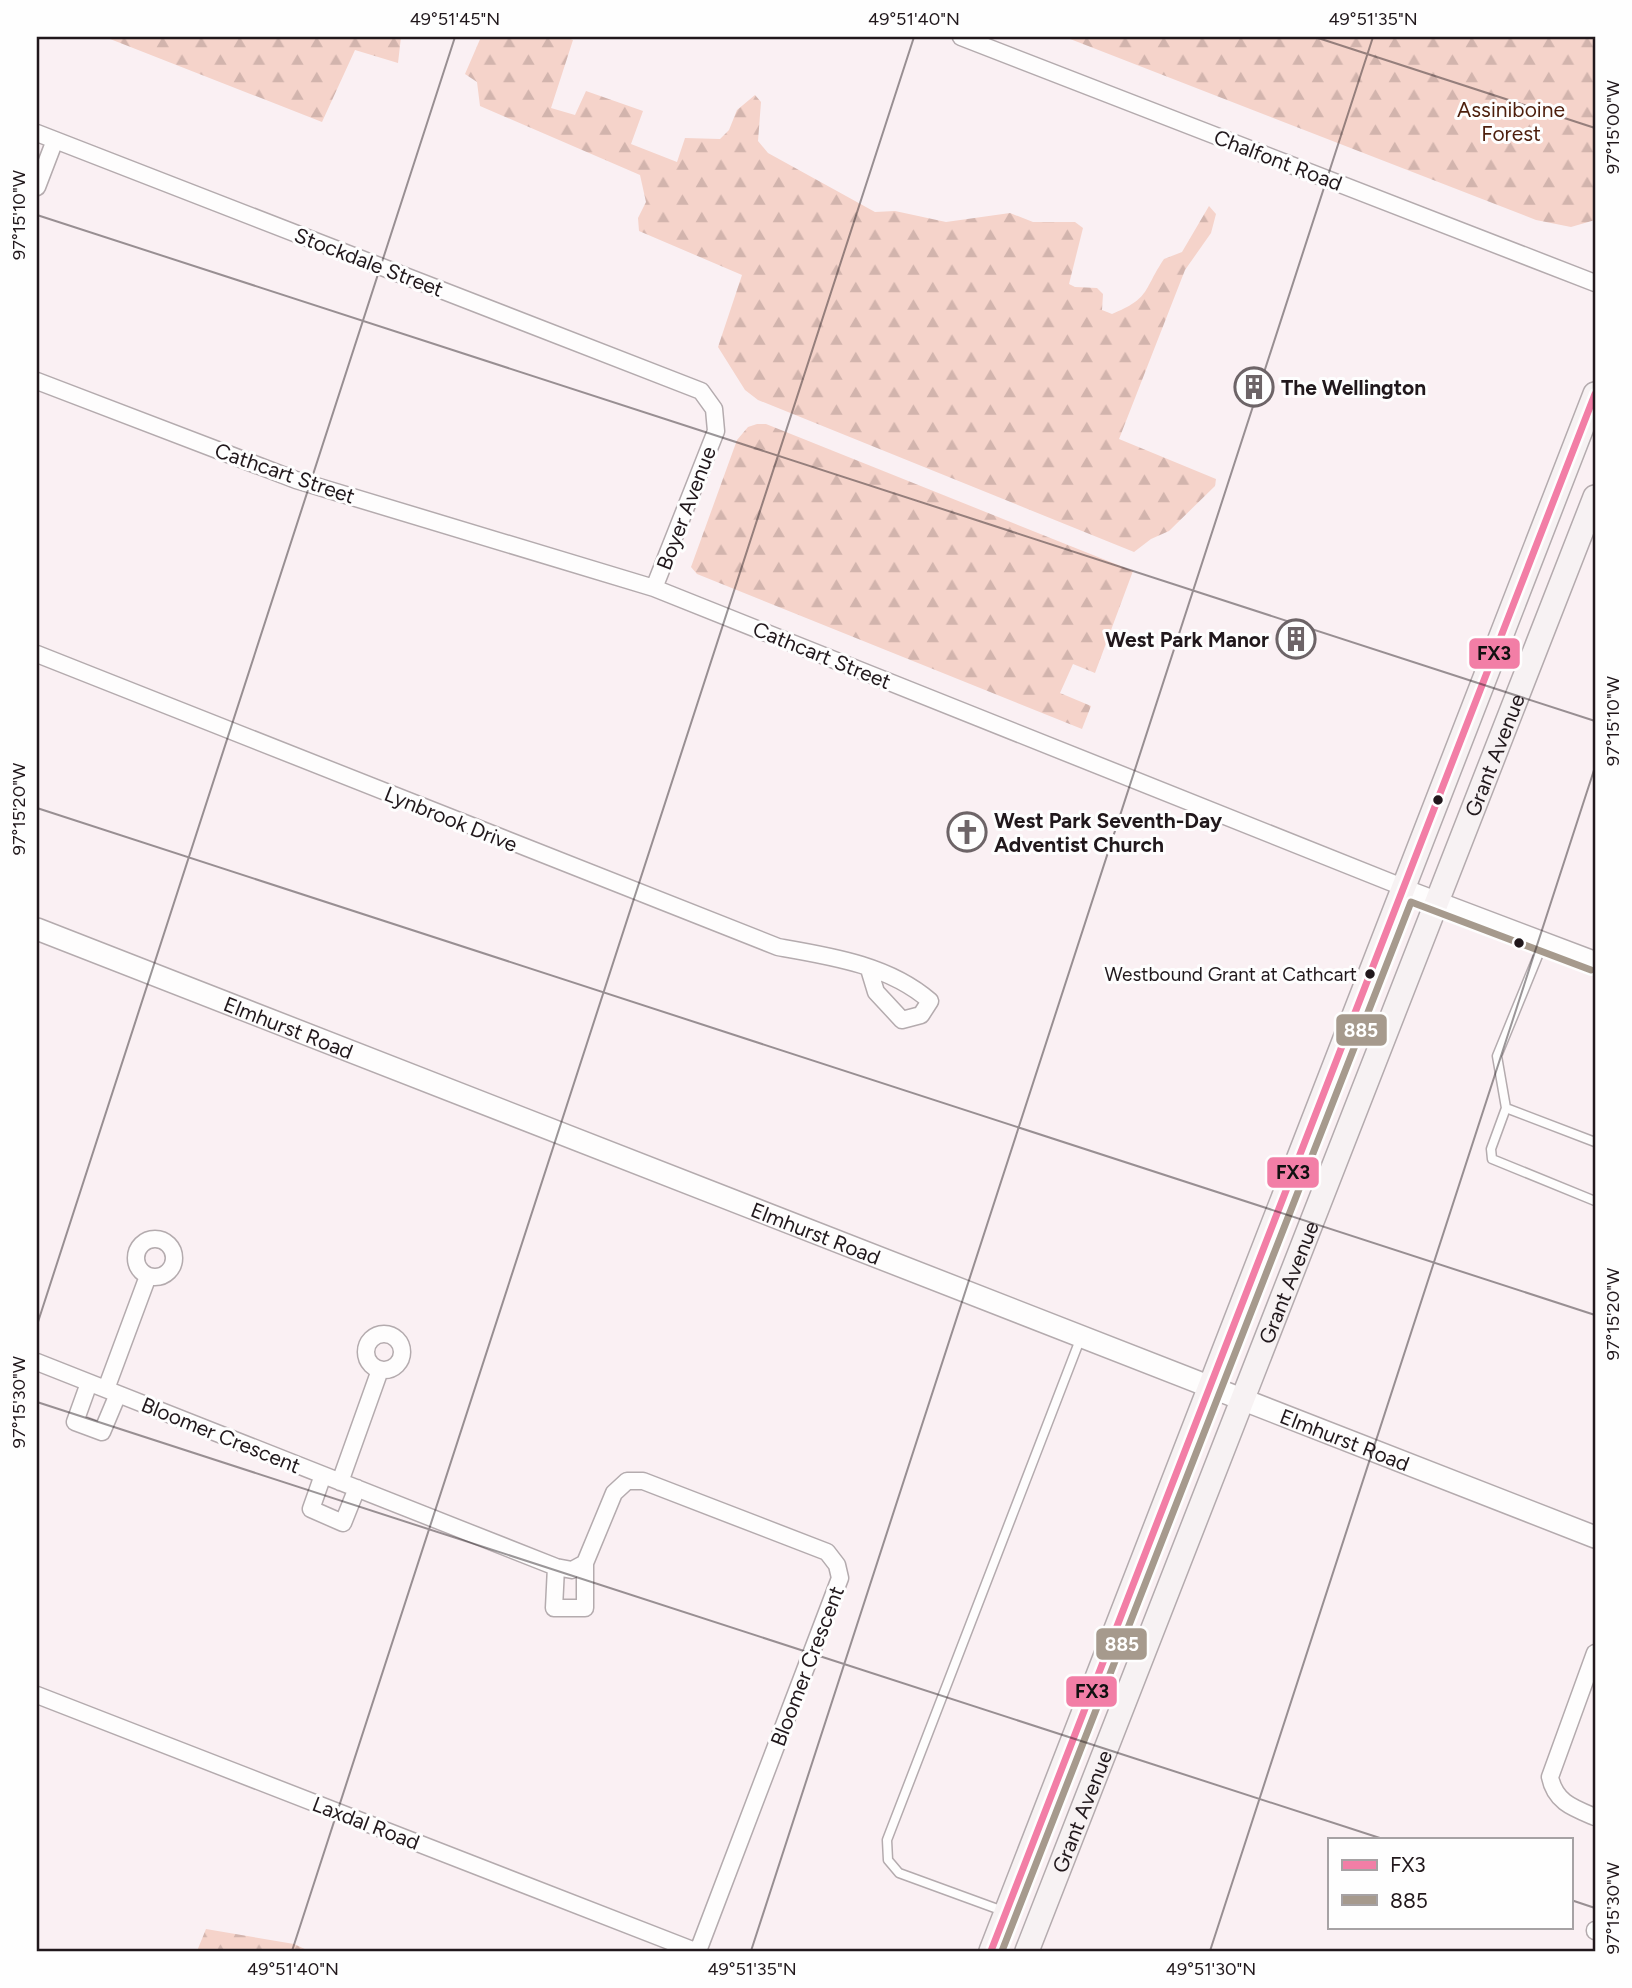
<svg xmlns="http://www.w3.org/2000/svg" width="1632" height="1988" font-family="Figtree,sans-serif">
  <style>
    .forest { fill: url(#forest-firs) }
    .lines { fill: none; stroke-linecap: round; stroke-linejoin: round }
    .service-casing { stroke: #b4abae; stroke-width: 11 }
    .minor-casing { stroke: #b4abae; stroke-width: 19 }
    .tertiary-casing { stroke: #b4abae; stroke-width: 24 }
    .secondary-casing { stroke: #b4abae; stroke-width: 26 }
    .service { stroke: #fefdfd; stroke-width: 8 }
    .minor { stroke: #fefdfd; stroke-width: 16 }
    .tertiary { stroke: #fefdfd; stroke-width: 21 }
    .secondary { stroke: #f7f2f3; stroke-width: 23 }
    .bus-1-casing { stroke: #fefefe; stroke-width: 12 }
    .bus-2-casing { stroke: #fefefe; stroke-width: 12 }
    .bus-1 { stroke: #f27ea6; stroke-width: 7 }
    .bus-2 { stroke: #a69a8d; stroke-width: 7 }
    .ticks { fill: none; stroke: #21181c; stroke-width: 2; stroke-opacity: 0.45 }
    .bus-dot { fill: #21181c; stroke: #fefefe; stroke-width: 2.5 }
    .labels { text-anchor: middle; dominant-baseline: central; stroke-width: 6; stroke-linejoin: round; paint-order: stroke }
    .bus-label { font-size: 19px; fill: #21181c; stroke: #fefefe; text-anchor: end }
    .park-label { font-size: 21px; fill: #4d1e0c; stroke: #fefefe }
    .street-label { font-size: 21px; fill: #21181c; stroke: #fefefe }
    .poi-label { font-size: 21px; font-weight: bold; fill: #21181c; stroke: #fefefe; text-anchor: start }
    .line-badge { stroke: #fefefe; stroke-width: 2.5 }
    .badge-label { font-size: 19px; text-anchor: middle; font-weight: bold; fill: #fff }
    .pale-badge-label { font-size: 19px; text-anchor: middle; font-weight: bold; fill: #111 }
    .neatline { fill: none; stroke: #21181c; stroke-width: 2.5 }
    .ticks-label { font-size: 18px; text-anchor: middle; fill: #21181c }
  </style>
  <defs>
    <pattern id="forest-firs" width="22" height="20" patternUnits="userSpaceOnUse" patternTransform="scale(1.75)"><rect width="22" height="20" fill="#f5d3ca"/><path d="M5 1l3.5 6h-7zM16 11l3.5 6h-7z" fill="#d2b4ad"/></pattern>
  </defs>
  <rect width="100%" height="100%" fill="#faf0f3"/>
  <path class="forest" d="M105 37H401L398 63 355 50 322 122Z
    M481 37H564L573 40 551 108 575 115 586 91 643 111 631 144 677 162 685 138 720 139 729 130 737 110 755 95 761 102 758 141 768 153 875 212 895 211 946 222 1010 213 1033 222H1075L1083 228 1069 284 1075 287 1097 288 1103 294 1102 310 1112 314C1151 298 1143 290 1164 259L1182 252 1209 206 1216 214 1211 233 1185 270 1119 439 1216 479 1215 486 1169 531 1151 539 1134 552 758 400 745 390 718 347 742 275 639 231 638 218 646 202 640 175 480 106 477 82 465 74Z
    M1065 37H1595V220L1571 227 1536 220Z
    M757 424H766L1133 571 1095 673 1073 664 1060 693 1091 706 1082 729 697 574 691 567 737 440 748 427Z
    M206 1929 294 1944 309 1951H197Z"/>
  <g class="lines">
    <g class="service-casing">
      <path id="service" d="M1544 941 1497 1056 1506 1108 1491 1149 1492 1159 1595 1201
        M1506 1108 1595 1142
        M1003 1911 899 1873 888 1860 887 1840 1081 1337"/>
    </g>
    <g class="minor-casing">
      <path id="minor" d="M961 37 1595 283
        M37 133 701 391 714 409 716 431 654 588
        M37 187 55 140
        M37 381 296 480 654 588 1405 888 1595 960
        M37 654 778 947C830 956 889 965 930 1001L921 1015 902 1020 876 992 869 969
        M136 1258a19 19 0 1 1 38 0a19 19 0 1 1-38 0Z
        M366 1352a18 18 0 1 1 36 0a18 18 0 1 1-36 0Z
        M37 1362 556 1567 572 1570 585 1563 614 1493 627 1481H643L827 1552 837 1565 840 1578 698 1951
        M89 1383 75 1422 102 1432 118 1394
        M106 1389 148 1276
        M323 1475 311 1509 343 1523 357 1488
        M340 1482 380 1370
        M556 1567 554 1608H585V1563
        M1595 1653 1550 1777C1555 1802 1573 1808 1595 1817
        M37 1695 695 1951
        M1595 1931V1930"/>
    </g>
    <g class="tertiary-casing">
      <g id="tertiary">
        <path id="s1" d="M37 929 1595 1537"/>
      </g>
    </g>
    <g class="secondary-casing">
      <g id="secondary">
        <path d="M991 1951 1595 394"/>
        <path id="s2" d="M1027 1951 1595 497"/>
      </g>
    </g>
    <use href="#service" class="service"/>
    <use href="#minor" class="minor"/>
    <use href="#tertiary" class="tertiary"/>
    <use href="#secondary" class="secondary"/>
    <g class="bus-1-casing">
      <path id="bus-1" d="M991 1951 1595 394"/>
    </g>
    <g class="bus-2-casing">
      <path id="bus-2" d="M1002 1951 1411 902 1591 970"/>
    </g>
    <use href="#bus-1" class="bus-1"/>
    <use href="#bus-2" class="bus-2"/>
  </g>
  <path class="ticks" d="M1315 37 1595 128M37 215 1595 721M37 808 1595 1315M37 1325 455 37M37 1402 1383 1839M1571 1900 1595 1908M292 1951 914 37M751 1951 1373 37M1210 1951 1595 767"/>
  <defs>
    <g id="building-ring" transform="scale(2.0125)"><circle r="9.5" fill="#fefefe" stroke="#6d6467" stroke-width="1.5"/><path d="M-4-6H4V6H1V3H-1V6H-4ZM-2.5-4.3h1.7v1.8h-1.7ZM.8-4.3h1.7v1.8H.8ZM-2.5-1h1.7V.8h-1.7ZM.8-1h1.7V.8H.8Z" fill="#6d6467"/></g>
    <g id="church-ring" transform="scale(2.0125)"><circle r="9.5" fill="#fefefe" stroke="#6d6467" stroke-width="1.5"/><path d="M-1.2-6h2.4v3.5h3.3v2.4h-3.3V6h-2.4V-.1h-3.3v-2.4h3.3Z" fill="#6d6467"/></g>
  </defs>
  <g fill-rule="evenodd">
    <use href="#building-ring" x="1254" y="387"/>
    <use href="#building-ring" x="1296" y="639"/>
    <use href="#church-ring" x="967" y="832"/>
  </g>
  <g class="bus-dot">
    <circle cx="1438" cy="800" r="6"/>
    <circle cx="1519" cy="943" r="6"/>
    <circle cx="1370" cy="974" r="6"/>
  </g>
  <g class="labels">
    <g class="bus-label">
      <text x="1357" y="974">Westbound Grant at Cathcart</text>
    </g>
    <g class="park-label">
      <text x="1511" y="109">Assiniboine<tspan x="1511" dy="24">Forest</tspan></text>
    </g>
    <g class="street-label">
      <text transform="translate(1278 160) rotate(21)">Chalfont Road</text>
      <text transform="translate(369 262) rotate(21)">Stockdale Street</text>
      <text transform="translate(285 473) rotate(19)">Cathcart Street</text>
      <text transform="translate(686 508) rotate(-69)">Boyer Avenue</text>
      <text transform="translate(822 655) rotate(22)">Cathcart Street</text>
      <text stroke="none"><textPath href="#s2" startOffset="1284">Grant Avenue</textPath></text>
      <text transform="translate(451 819) rotate(22)">Lynbrook Drive</text>
      <text stroke="none"><textPath href="#s1" startOffset="270">Elmhurst Road</textPath></text>
      <text stroke="none"><textPath href="#s1" startOffset="836">Elmhurst Road</textPath></text>
      <text stroke="none"><textPath href="#s2" startOffset="718">Grant Avenue</textPath></text>
      <text transform="translate(221 1435) rotate(22)">Bloomer Crescent</text>
      <text stroke="none"><textPath href="#s1" startOffset="1404">Elmhurst Road</textPath></text>
      <text transform="translate(807 1666) rotate(-69)">Bloomer Crescent</text>
      <text stroke="none"><textPath href="#s2" startOffset="150">Grant Avenue</textPath></text>
      <text transform="translate(366 1823) rotate(21)">Laxdal Road</text>
    </g>
    <g class="poi-label">
      <text x="1281" y="387">The Wellington</text>
      <text x="1269" y="639" text-anchor="end">West Park Manor</text>
      <text x="994" y="820">West Park Seventh-Day<tspan x="994" dy="24">Adventist Church</tspan></text>
    </g>
  </g>
  <g class="line-badge">
    <rect x="1468" y="637" width="53" height="33" rx="7" fill="#f27ea6"/>
    <rect x="1335" y="1013" width="53" height="34" rx="7" fill="#a69a8d"/>
    <rect x="1266" y="1156" width="54" height="33" rx="7" fill="#f27ea6"/>
    <rect x="1095" y="1627" width="53" height="34" rx="7" fill="#a69a8d"/>
    <rect x="1065" y="1675" width="53" height="33" rx="7" fill="#f27ea6"/>
  </g>
  <g class="badge-label">
    <text x="1361" y="1037">885</text>
    <text x="1122" y="1651">885</text>
  </g>
  <g class="pale-badge-label">
    <text x="1494" y="660">FX3</text>
    <text x="1293" y="1179">FX3</text>
    <text x="1092" y="1698">FX3</text>
  </g>
  <rect width="1632" height="1988" fill="none" stroke="#fefefe" stroke-width="77"/>
  <rect x="1328" y="1838" width="245" height="91" fill="#fefefe" stroke="#a6a2a4" stroke-width="2"/>
  <rect x="1342" y="1860" width="35" height="10" fill="#f27ea6" stroke="#a6a2a4" stroke-width="2"/>
  <text x="1390" y="1872" font-size="21" fill="#21181c">FX3</text>
  <rect x="1342" y="1895" width="35" height="10" fill="#a69a8d" stroke="#a6a2a4" stroke-width="2"/>
  <text x="1390" y="1908" font-size="21" fill="#21181c">885</text>
  <rect x="38" y="38" width="1556" height="1912" class="neatline"/>
  <g class="ticks-label">
    <text x="455" y="25">49°51'45"N</text>
    <text x="914" y="25">49°51'40"N</text>
    <text x="1373" y="25">49°51'35"N</text>
    <text transform="translate(1613 127) rotate(-90)" y="6">97°15'00"W</text>
    <text transform="translate(19 215) rotate(-90)" y="6">97°15'10"W</text>
    <text transform="translate(1613 721) rotate(-90)" y="6">97°15'10"W</text>
    <text transform="translate(19 809) rotate(-90)" y="6">97°15'20"W</text>
    <text transform="translate(1613 1314) rotate(-90)" y="6">97°15'20"W</text>
    <text transform="translate(19 1402) rotate(-90)" y="6">97°15'30"W</text>
    <text transform="translate(1613 1908) rotate(-90)" y="6">97°15'30"W</text>
    <text x="293" y="1975">49°51'40"N</text>
    <text x="752" y="1975">49°51'35"N</text>
    <text x="1211" y="1975">49°51'30"N</text>
  </g>
</svg>
